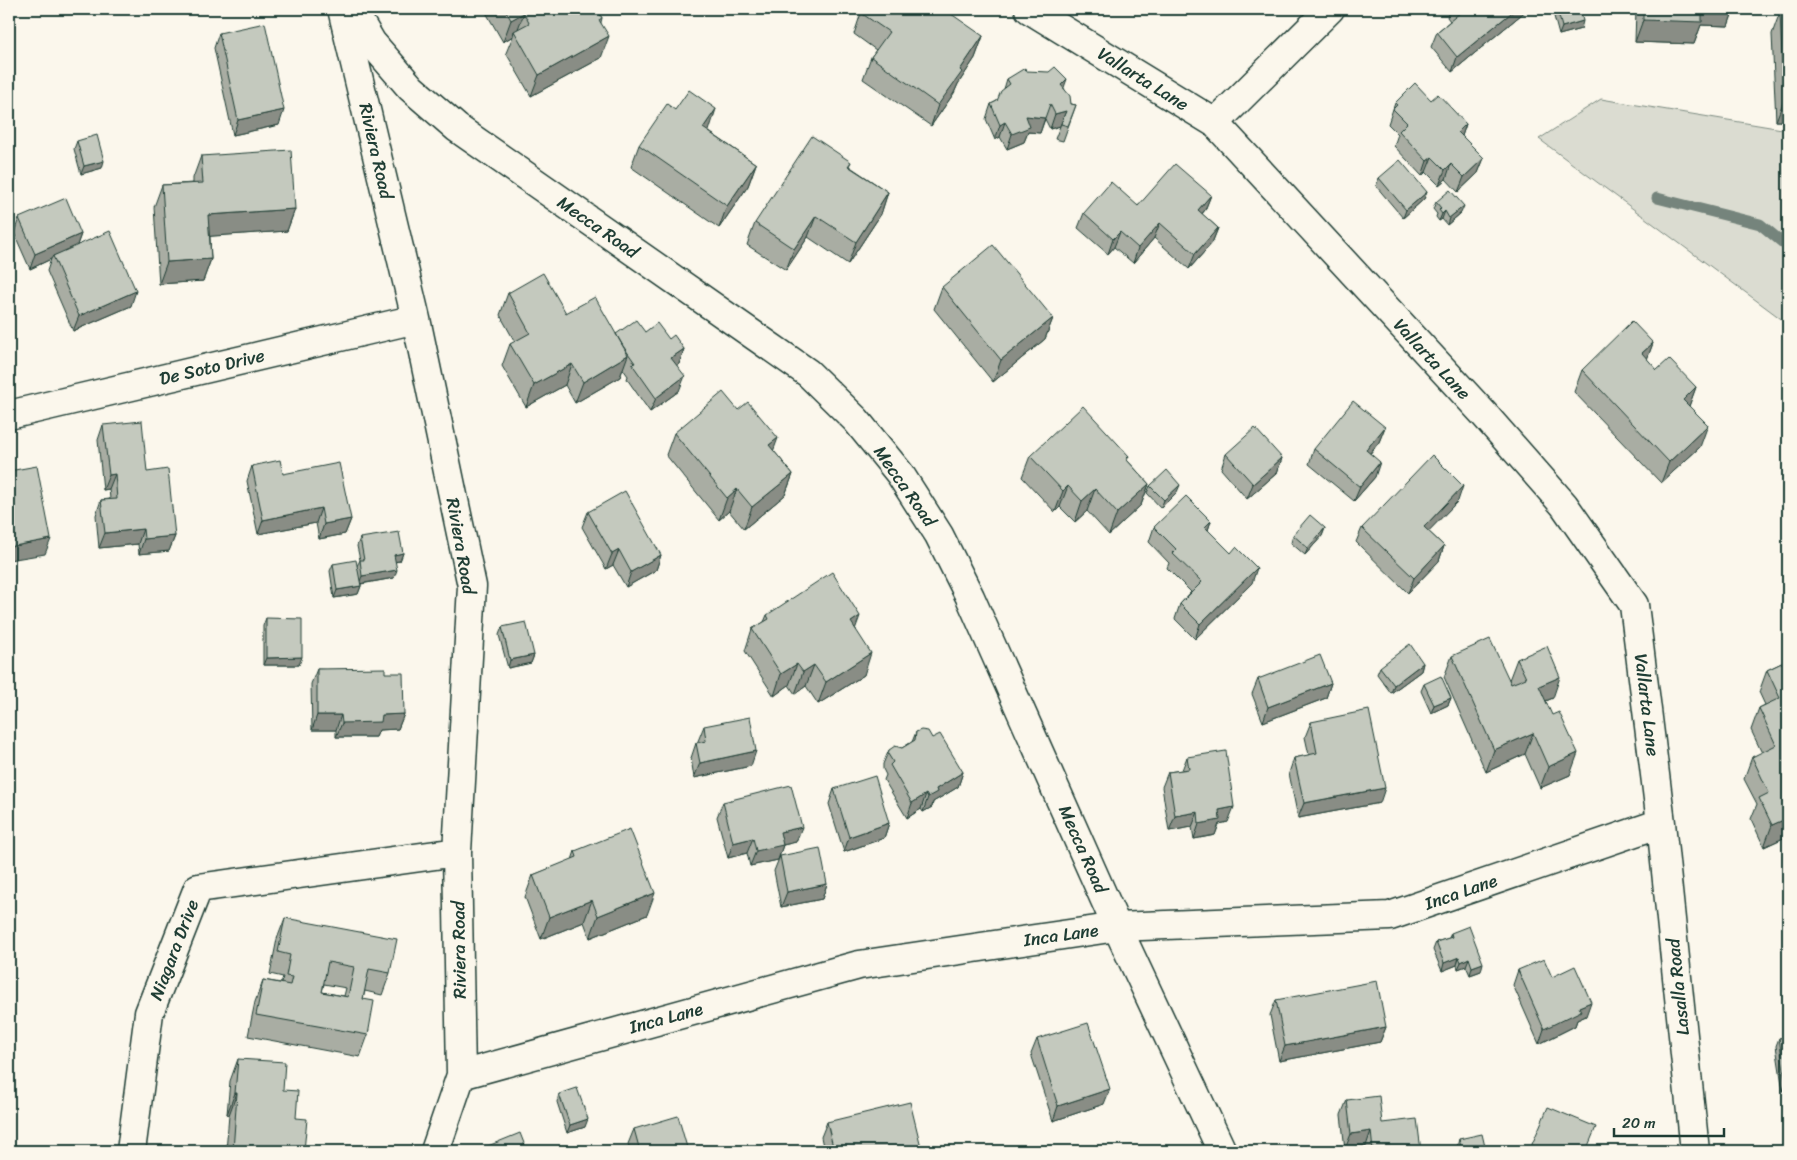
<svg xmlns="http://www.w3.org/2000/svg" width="1797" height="1160" font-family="Sriracha,sans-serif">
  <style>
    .green { fill: #dbdcd1; stroke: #7d8c82 }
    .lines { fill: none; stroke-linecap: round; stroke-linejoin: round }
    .stream { stroke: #74847b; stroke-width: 11 }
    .street-casing { stroke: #1f3d34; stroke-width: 31 }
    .secondary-casing { stroke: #1f3d34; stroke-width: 31 }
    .street { stroke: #fbf7ec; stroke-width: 28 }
    .secondary { stroke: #fbf7ec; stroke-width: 28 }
    .wall { fill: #a9ada3; stroke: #1f3d34; fill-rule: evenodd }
    .shaded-wall { fill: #898d85; stroke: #1f3d34 }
    .building { fill: #c4c9be; stroke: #1f3d34; fill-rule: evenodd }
    .labels { text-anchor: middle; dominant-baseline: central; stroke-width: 4; stroke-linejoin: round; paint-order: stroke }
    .street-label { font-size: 18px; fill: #1f3d34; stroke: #fbf7ec }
  </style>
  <rect width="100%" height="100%" fill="#fbf7ec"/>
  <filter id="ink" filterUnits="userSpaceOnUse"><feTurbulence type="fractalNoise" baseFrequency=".02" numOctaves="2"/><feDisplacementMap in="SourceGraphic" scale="10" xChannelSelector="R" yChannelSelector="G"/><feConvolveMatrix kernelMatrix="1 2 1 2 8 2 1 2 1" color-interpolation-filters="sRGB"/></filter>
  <g filter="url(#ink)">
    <path class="green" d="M1601 99 1788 130V324L1539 139Z"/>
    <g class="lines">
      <path class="stream" d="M1657 198 1760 224 1788 247"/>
      <g class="street-casing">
        <path id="street" d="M342 9 416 319 472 586 457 852 461 1075 435 1151
          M1029 9 1215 123 1483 413 1564 505 1634 605 1661 823 1695 1151
          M1215 123 1330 9
          M9 415 416 319
          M461 1075 859 965 1117 927 1390 916 1661 823
          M131 1151 149 1013 198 888 457 852"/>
      </g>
      <g class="secondary-casing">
        <path id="secondary" d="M352 9 372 43 411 88 457 128 808 373 856 420 900 474 939 535 970 597 1117 927 1222 1151"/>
      </g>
      <use href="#street" class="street"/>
      <use href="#secondary" class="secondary"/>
    </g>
    <path class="wall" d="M484 9H597L602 18 601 22V58L531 96 506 53 513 36 503 42Z
      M1450 9H1528L1452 72 1431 47 1437 32 1450 21 1447 17Z
      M1552 9H1580L1581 29 1559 35Z
      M1636 9H1734L1728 26 1701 25 1694 44 1635 42Z
      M1780 12 1788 121H1776L1772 34Z
      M861 13 983 36 975 58 958 84 954 93 931 126 863 79 871 57 876 50 854 34Z
      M219 33 279 125 233 135 214 48Z
      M1026 71 1064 88 1071 104 1076 105 1063 141 1055 139 1060 126 1050 129 1045 119 1040 133 1028 132 1024 142 1007 149 1000 137 995 140 986 119 991 104 997 101 1004 89 1007 79Z
      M1431 100 1466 124 1462 136 1484 158 1478 173 1458 192 1446 179 1439 185 1426 172 1422 176 1394 146 1398 134 1388 124 1395 103Z
      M708 131 756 164 748 186 719 228 631 167 639 145Z
      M77 141 102 168 81 174 74 149Z
      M201 156 295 209 287 231 210 236 211 259 203 281 159 284 154 207 162 185 193 183V178Z
      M851 162 849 166 888 192 881 214 848 264 808 237 786 270 747 245 755 223Z
      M1379 178 1427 192 1424 199 1403 218 1376 186Z
      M1211 195 1205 210 1202 214 1218 228 1212 243 1189 269 1154 238 1133 263 1114 247 1108 254 1078 228 1084 213Z
      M1436 202 1461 213 1447 225 1442 219 1439 221 1436 217 1437 214 1433 209Z
      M19 218 81 234 77 245 131 306 73 331 47 271 51 259 30 269 14 233Z
      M942 287 1053 318 1045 339 993 382 934 309Z
      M508 293 566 313 616 334 645 332 669 339 684 349 679 364 676 365 679 391 650 412 627 379 628 376 623 369 620 377 575 403 565 385 526 407 502 366 510 344 515 342 500 315Z
      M1653 343 1647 359 1657 370 1696 387 1689 406 1700 447 1661 483 1574 392 1582 370Z
      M103 425 147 472 175 536 169 551 139 554 138 544 99 548 96 515 101 500 110 499 109 489 103 490 98 440Z
      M1385 427 1379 442 1370 454 1375 477 1354 501 1309 464 1314 449Z
      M674 433 773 450 793 474 785 495 744 529 729 511 719 520 666 455Z
      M1226 454 1282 458 1277 473 1247 499 1221 469Z
      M1030 456H1129L1127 460 1149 484 1141 505 1109 535 1087 511 1075 522 1060 507 1055 512 1022 477Z
      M252 466 283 474 351 519 345 534 319 539 316 523 258 534 247 481Z
      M1150 486 1177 492 1161 508 1147 493Z
      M1458 501 1428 531 1444 546 1439 561 1408 593 1356 542 1362 528Z
      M588 512 661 555 656 570 626 587 613 565 606 569 582 527Z
      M1211 521 1208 530 1252 583 1195 639 1175 619 1180 604 1191 592 1167 568 1169 563 1149 542 1154 527Z
      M1325 528 1322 536 1305 555 1291 543 1293 535Z
      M360 538 403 553 400 561 395 562 394 578 361 584V586L358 594 334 598 330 571 333 564 357 566 360 560 357 546Z
      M767 615 856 629 864 675 818 704 806 686 795 694 789 685 774 696 745 651 752 629 764 622Z
      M266 618 299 665H263V626Z
      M502 627 534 655 531 663 508 668 499 635Z
      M1452 656 1511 684 1509 680 1517 659 1553 698 1546 701 1570 775 1540 788 1525 754 1486 772 1444 677Z
      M1788 660V836L1764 847 1751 819 1757 804 1744 779 1752 757 1762 753 1751 730 1759 708 1765 705 1759 692 1767 670Z
      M1423 663 1421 671 1391 693 1377 674 1380 667Z
      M317 669 385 673 404 714 398 729 379 730 376 737H336V730H312L311 684Z
      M1258 679 1331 683 1326 698 1263 722 1252 694Z
      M1424 684 1451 698 1448 705 1431 713 1421 691Z
      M1311 722 1380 803 1298 818 1289 773 1294 758 1309 755 1305 737Z
      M704 726 751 766 694 778 691 758 696 743H699L698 741Z
      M916 732 932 738 963 772 958 787 933 802 932 807 923 812 921 809 907 818 884 780 886 775 883 769V764L889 750 902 748 912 742Z
      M1187 757 1228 822 1219 824 1215 835 1194 839 1192 827 1169 831 1162 787 1168 772 1182 770Z
      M834 789 889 823 884 838 844 852 829 804Z
      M723 802 796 842 783 845 778 860 750 866 747 853 728 858 717 817Z
      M575 851 647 915 590 938 584 922 541 939 525 897 533 875 572 860Z
      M780 856 827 884 822 899 781 907 774 871Z
      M285 918 390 973 382 995 365 991 363 999 368 1035 360 1057 248 1036 255 1002 263 980 281 983 283 977 270 974 277 939ZM324 984 346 988 344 996 322 992Z
      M1451 933 1481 971 1470 975 1466 966 1458 969 1457 965 1442 971 1433 950 1436 942 1449 938Z
      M1518 970 1552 977 1586 1016 1577 1020 1575 1026 1539 1044 1513 985Z
      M1276 1000 1386 1027 1380 1042 1279 1061 1270 1015Z
      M1788 1037V1090L1783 1091 1776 1046 1779 1038Z
      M1037 1039 1104 1104 1053 1121 1031 1054Z
      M238 1059 283 1090 296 1118 304 1151H226L229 1115 227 1114 230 1081Z
      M559 1094 585 1127 567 1133 557 1102Z
      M1347 1100 1382 1123 1421 1151H1366V1146L1345 1149 1341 1115Z
      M827 1122 922 1151H824L821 1137Z
      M634 1129 688 1151H631L628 1144Z
      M1459 1139 1486 1151H1458L1457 1147Z
      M488 1146 527 1151H486Z"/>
    <path class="shaded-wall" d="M1516 9H1528L1452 72 1457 57Z
      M1700 9H1734L1728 26 1701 25 1694 44 1635 42 1643 20Z
      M524 13 516 34 514 31 513 36 503 42 511 20Z
      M1583 21 1581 29 1559 35 1562 27Z
      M609 36 601 58 531 96 539 75Z
      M983 36 975 58 958 84 954 93 931 126 938 105 960 70Z
      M1067 79 1062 93 1061 85Z
      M1784 100H1788V121H1776Z
      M716 109 709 131 695 149 703 128Z
      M284 110 279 125 233 135 238 120Z
      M1066 111 1060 126 1050 129 1055 114Z
      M1026 116 1045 118 1040 133 1028 132 1024 142 1007 149 1012 134Z
      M1005 122 1000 137 995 140 1000 125Z
      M1466 124 1461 139 1458 132Z
      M1432 157 1426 172 1422 176 1427 161Z
      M1484 158 1478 173 1458 192 1464 177Z
      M104 161 102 168 81 174 84 166Z
      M756 164 748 186 719 228 727 206Z
      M1451 164 1446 179 1439 185 1445 170Z
      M888 192 881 214 848 264 856 242Z
      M1427 192 1424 199 1403 218 1406 210Z
      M1211 195 1205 210 1192 225 1198 210Z
      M1464 206 1461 213 1447 225 1449 218Z
      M295 209 287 231 200 237 208 215Z
      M1445 211 1442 219 1439 221 1442 214Z
      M816 216 808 237 786 270 794 249Z
      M1160 223 1154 238 1133 263 1138 248Z
      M1218 228 1212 243 1189 269 1195 254Z
      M1120 232 1114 247 1108 254 1113 239Z
      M81 234 76 248 53 256 51 259 30 269 35 254Z
      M211 259 203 281 159 284 167 262Z
      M136 291 131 306 73 331 79 316Z
      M1053 318 1045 339 993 382 1001 360Z
      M1653 343 1645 365 1642 353Z
      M684 349 679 364 666 373 671 358Z
      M628 355 620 377 575 403 583 382Z
      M572 364 565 385 526 407 534 385Z
      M685 376 679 391 650 412 656 398Z
      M1696 387 1688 409 1683 400Z
      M1708 425 1700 447 1661 483 1669 462Z
      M1385 427 1379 442 1360 465 1366 450Z
      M778 438 770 460 769 445Z
      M1282 458 1277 473 1247 499 1253 484Z
      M1380 462 1375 477 1354 501 1360 487Z
      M115 474 109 489 103 490 109 475Z
      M793 474 785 495 744 529 752 507Z
      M1149 484 1141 505 1109 535 1117 513Z
      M1180 485 1177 492 1161 508 1164 500Z
      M1068 486 1060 507 1055 512 1063 491Z
      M1463 486 1458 501 1418 542 1424 527Z
      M737 489 729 511 719 520 727 498Z
      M1095 489 1087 511 1075 522 1082 501Z
      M321 508 316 523 258 534 263 520Z
      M351 519 345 534 319 539 324 524Z
      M1211 521 1206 536 1205 527Z
      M1325 528 1322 536 1305 555 1308 548Z
      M143 529 138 544 99 548 105 533Z
      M175 536 169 551 139 554 144 539Z
      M51 539 45 554 9 560V547Z
      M1444 546 1439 561 1408 593 1414 578Z
      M619 550 613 565 606 569 612 554Z
      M403 553 400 561 392 562 394 555Z
      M661 555 656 570 626 587 631 572Z
      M1257 568 1252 583 1195 639 1200 624Z
      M397 570 394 578 359 584 362 576Z
      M361 586 358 594 334 598 337 590Z
      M860 616 852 638 851 622Z
      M871 653 864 675 818 704 826 682Z
      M534 655 531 663 508 668 510 660Z
      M302 657 299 665H263L266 658Z
      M1423 663 1421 671 1391 693 1394 685Z
      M797 664 789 685 774 696 781 674Z
      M814 665 806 686 795 694 803 672Z
      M1560 677 1553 698 1531 707 1539 686Z
      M1331 683 1326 698 1263 722 1268 707Z
      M1451 698 1448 705 1431 713 1434 705Z
      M404 714 398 729 379 730 376 737H336L342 723 382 715Z
      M317 715H341L336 730H312Z
      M1533 733 1525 754 1486 772 1494 750Z
      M756 751 751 766 694 778 700 763Z
      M1578 753 1570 775 1540 788 1548 767Z
      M963 772 958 787 933 802 932 807 923 812 928 797 936 789Z
      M1385 788 1380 803 1298 818 1304 803Z
      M926 794 921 809 907 818 912 803Z
      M1234 807 1228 822 1219 824 1215 835 1194 839 1199 824 1219 810Z
      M1198 812 1192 827 1169 831 1175 816Z
      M1788 818V836L1764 847 1772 825Z
      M889 823 884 838 844 852 849 837Z
      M802 827 796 842 783 845 778 860 750 866 756 851 780 832Z
      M753 838 747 853 728 858 733 843Z
      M827 884 822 899 781 907 787 892Z
      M655 893 647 915 590 938 598 916Z
      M592 900 584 922 541 939 549 917Z
      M1459 957 1457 965 1442 971 1444 963Z
      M1469 958 1466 966 1458 969 1461 962Z
      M1483 963 1481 971 1470 975 1472 967Z
      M1591 1002 1586 1016 1577 1020 1575 1026 1539 1044 1544 1029 1579 1007Z
      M1386 1027 1380 1042 1279 1061 1285 1046Z
      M1786 1083H1788V1090L1783 1091Z
      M1110 1089 1104 1104 1053 1121 1058 1106Z
      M235 1093H237L229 1115 227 1114Z
      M588 1119 585 1127 567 1133 570 1125Z
      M1371 1131 1366 1146 1345 1149 1351 1134Z"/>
    <path class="building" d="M505 9H597L602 18 599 20 609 36 539 75 514 31 529 23 524 13 511 20Z
      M864 9H944L983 36 960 70 962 72 938 105 871 57 889 32 861 13Z
      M1458 9H1516L1457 57 1437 32 1461 12Z
      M1557 9H1580L1583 21 1562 27Z
      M1643 9H1702V22L1643 20Z
      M1780 12H1788V100H1784Z
      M265 23 284 110 238 120 219 33Z
      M1055 67 1067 79 1061 85 1070 96 1071 104 1076 105 1068 126 1061 124 1066 111 1055 114 1050 104 1045 118 1026 116 1030 127 1012 134 1005 122 1000 125 991 104 997 101 1001 91 1010 84 1007 79 1025 68 1026 71 1049 72Z
      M1415 83 1431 100 1438 94 1466 124 1458 132 1484 158 1464 177 1451 164 1445 170 1432 157 1427 161 1399 131 1407 123 1393 109 1397 105 1395 103Z
      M689 90 716 109 703 128 756 164 727 206 639 145 667 104 675 110Z
      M97 135 104 161 84 166 77 141Z
      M812 136 851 162 848 166 888 192 856 242 816 216 794 249 755 223Z
      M291 150 295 209 208 215 211 259 167 262 162 185 203 183 201 156Z
      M1400 160 1427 192 1406 210 1379 178Z
      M1175 164 1211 195 1198 210 1218 228 1195 254 1160 223 1138 248 1120 232 1113 239 1084 213 1111 182 1138 206Z
      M1450 190 1464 206 1449 218 1445 211 1442 214 1439 210 1441 208 1436 202Z
      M66 198 81 234 35 254 19 218Z
      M110 231 136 291 79 316 53 256Z
      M993 245 1053 318 1001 360 942 287Z
      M543 273 566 313 595 297 628 355 583 382 572 364 534 385 510 344 530 333 508 293Z
      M636 320 645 332 657 323 669 339 674 335 684 349 671 358 685 376 656 398 632 364 635 363 623 346 616 334Z
      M1632 321 1653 343 1642 353 1657 370 1669 359 1696 387 1683 400 1708 425 1669 462 1582 370Z
      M723 392 738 410 748 402 778 438 769 445 793 474 752 507 737 489 727 498 674 433Z
      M1353 401 1385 427 1366 450 1380 462 1360 487 1314 449Z
      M1083 406 1129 456 1126 459 1149 484 1117 513 1095 489 1082 501 1068 486 1063 491 1030 456Z
      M142 421 147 472 168 469 175 536 144 539 143 529 105 533 101 500 117 499 115 474 109 475 103 425Z
      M1255 428 1282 458 1253 484 1226 454Z
      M1432 455 1463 486 1424 527 1444 546 1414 578 1362 528Z
      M280 460 283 474 339 463 351 519 324 524 321 508 263 520 252 466Z
      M37 466 51 539 9 547V471Z
      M1167 470 1180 485 1164 500 1150 486Z
      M625 491 661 555 631 572 619 550 612 554 588 512Z
      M1186 496 1211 521 1205 527 1231 553 1236 547 1257 568 1200 624 1180 604 1202 582 1172 553 1176 549 1154 527Z
      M1310 515 1325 528 1308 548 1293 535Z
      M399 532 403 553 394 555 397 570 362 576 360 560H364L360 538Z
      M356 560 361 586 337 590 333 564Z
      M832 572 860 616 851 622 871 653 826 682 814 665 803 672 797 664 781 674 752 629 769 619 767 615Z
      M266 618 302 619V657L266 658Z
      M526 622 534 655 510 660 502 627Z
      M1490 639 1511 684 1526 678 1517 659 1547 646 1560 677 1539 686 1552 715 1559 712 1578 753 1548 767 1533 733 1494 750 1452 656Z
      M1410 644 1423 663 1394 685 1380 667Z
      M1320 655 1331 683 1268 707 1258 679Z
      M1788 660V818L1772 825 1759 798 1769 793 1752 757 1776 745 1759 708 1780 698 1767 670Z
      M385 668V673H403L404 714 382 715 381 722 342 723 341 715H317V669Z
      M1441 676 1451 698 1434 705 1424 684Z
      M1369 710 1385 788 1304 803 1294 758 1317 753 1311 722Z
      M750 717 756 751 700 763 696 743 706 741 704 726Z
      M921 730 928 731 932 738 940 734 963 772 936 789 937 792 928 797 926 794 912 803 890 765 893 762 888 754 889 750 895 746 902 748 915 740 916 732Z
      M1226 751 1234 807 1219 810 1220 820 1199 824 1198 812 1175 816 1168 772 1189 769 1187 757Z
      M875 776 889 823 849 837 834 789Z
      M791 785 802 827 780 832 783 845 756 851 753 838 733 843 723 802Z
      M630 829 655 893 598 916 592 900 549 917 533 875 577 857 575 851Z
      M820 848 827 884 787 892 780 856Z
      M285 918 397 939 390 973 369 969 363 999 374 1001 368 1035 256 1015 263 980 290 985 292 977 286 976 290 955 278 952ZM328 962 354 967 348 997 322 992Z
      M1469 926 1483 963 1472 967 1469 958 1461 962 1459 957 1444 963 1436 942 1452 937 1451 933Z
      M1544 959 1552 977 1575 966 1591 1002 1579 1007 1581 1011 1544 1029 1518 970Z
      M1377 981 1386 1027 1285 1046 1276 1000Z
      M1088 1023 1110 1089 1058 1106 1037 1039Z
      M1788 1037V1083H1786L1779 1038Z
      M238 1059 285 1062 283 1090 298 1091 296 1118 307 1119 304 1151H233L237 1093H235Z
      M577 1088 588 1119 570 1125 559 1094Z
      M1379 1096 1382 1123 1417 1119 1421 1151H1373L1371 1131 1351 1134 1347 1100Z
      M910 1102 922 1151H834L827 1122Z
      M1548 1107 1596 1127 1586 1151H1535L1530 1149Z
      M678 1116 688 1151H640L634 1129Z
      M520 1133 527 1151H491L488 1146Z
      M1482 1134 1486 1151H1462L1459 1139Z"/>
  </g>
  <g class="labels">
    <g class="street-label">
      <text transform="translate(1143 79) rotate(32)">Vallarta Lane</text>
      <text transform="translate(376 151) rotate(77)">Riviera Road</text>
      <text transform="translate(598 227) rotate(35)">Mecca Road</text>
      <text transform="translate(1432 359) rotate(47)">Vallarta Lane</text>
      <text transform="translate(212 367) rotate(-13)">De Soto Drive</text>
      <text transform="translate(905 486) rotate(55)">Mecca Road</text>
      <text transform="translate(461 546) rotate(80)">Riviera Road</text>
      <text transform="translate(1647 705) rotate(83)">Vallarta Lane</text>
      <text transform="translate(1083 849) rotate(66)">Mecca Road</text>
      <text transform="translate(1461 892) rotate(-19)">Inca Lane</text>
      <text transform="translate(1061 935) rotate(-8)">Inca Lane</text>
      <text transform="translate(174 950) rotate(-69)">Niagara Drive</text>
      <text transform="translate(459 950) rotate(-91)">Riviera Road</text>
      <text transform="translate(1678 987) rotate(-96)">Lasalla Road</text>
      <text transform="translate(666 1018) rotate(-15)">Inca Lane</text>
    </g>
  </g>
  <rect width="1797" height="1160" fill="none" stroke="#fbf7ec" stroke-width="30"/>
  <rect x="15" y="15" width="1767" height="1130" fill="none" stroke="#1f3d34" stroke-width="2" filter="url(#ink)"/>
  <path d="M1614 1128v8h110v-8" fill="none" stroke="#1f3d34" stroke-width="2.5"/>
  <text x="1622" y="1128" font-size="15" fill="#1f3d34" stroke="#fbf7ec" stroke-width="4" paint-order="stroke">20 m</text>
</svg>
